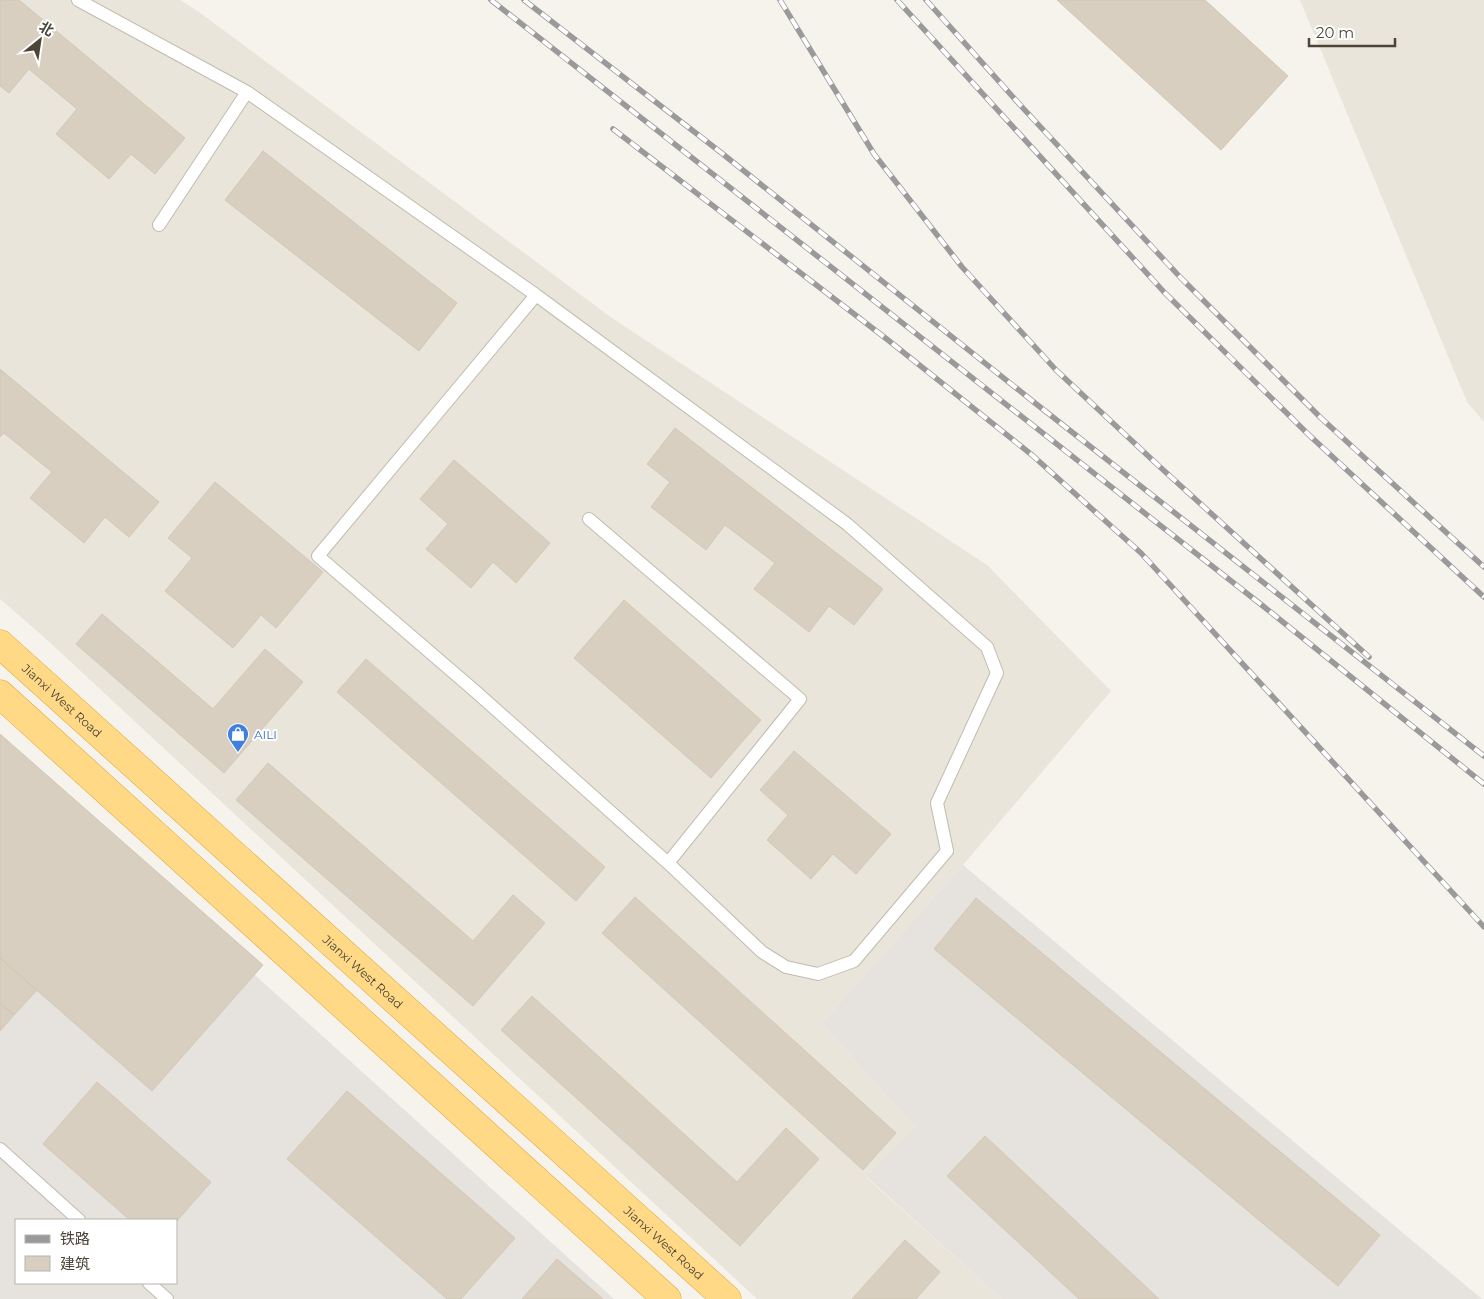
<svg xmlns="http://www.w3.org/2000/svg" width="1484" height="1299" font-family="Montserrat,'Noto Sans SC',sans-serif">
  <style>
    .residential { fill: #eae5da }
    .industrial { fill: #e6e2dd; fill-rule: evenodd }
    .building { fill: #d8cfc1; stroke: #d3c7b4 }
    .lines { fill: none; stroke-linecap: round; stroke-linejoin: round }
    .service-casing { stroke: #c2bbae; stroke-width: 14 }
    .trunk-casing { stroke: #e0a43c; stroke-width: 29 }
    .service { stroke: #fff; stroke-width: 12 }
    .trunk { stroke: #ffd985; stroke-width: 28 }
    .rail-casing { stroke: #9a9a9a; stroke-width: 5.5 }
    .rail { stroke: #fff; stroke-width: 4; stroke-dasharray: 11; stroke-linecap: butt }
    .labels { text-anchor: middle; dominant-baseline: central; stroke-width: 4; stroke-linejoin: round; paint-order: stroke }
    .street-label { font-size: 12px; fill: #4b4439; stroke: #fff }
    .shop-label { font-size: 12px; fill: #366cbe; stroke: #fff; text-anchor: start }
  </style>
  <rect width="100%" height="100%" fill="#f6f3ec"/>
  <path class="residential" d="M0 0H180L199 12 612 318 987 565 1111 691 963 865 822 1023 915 1127 867 1178 1002 1299H757L45 638 0 599Z
    M1300 0H1484V422L1467 402Z"/>
  <path class="industrial" d="M0 745 614 1299H0ZM16 1220H176V1283H16Z
    M963 865 1482 1299H1002L867 1177 915 1127 822 1023Z"/>
  <path class="building" d="M0 0H19L185 138 155 174 131 154 109 179 56 134 77 109 29 69 9 93 0 86Z
    M1057 0H1205L1288 76 1221 150Z
    M263 151 457 303 419 351 225 200Z
    M0 369 159 502 129 537 105 517 84 543 30 498 52 472 4 433 0 437Z
    M675 428 883 589 854 625 829 606 809 632 754 589 775 563 725 525 706 550 651 507 670 482 647 464Z
    M454 460 550 543 516 583 493 562 471 588 426 549 448 524 420 499Z
    M215 482 323 572 276 628 261 615 233 648 165 591 192 558 168 538Z
    M624 600 761 720 711 778 574 658Z
    M102 614 213 709 265 649 303 682 224 773 76 644Z
    M366 659 605 867 576 901 337 692Z
    M0 734 263 965 152 1091 0 958Z
    M794 751 891 834 856 874 833 854 811 879 767 840 788 815 760 790Z
    M268 763 473 941 513 895 545 923 473 1006 236 800Z
    M635 897 896 1133 863 1170 602 933Z
    M976 898 1380 1235 1338 1286 934 949Z
    M0 958 37 990 14 1015 0 1003Z
    M532 996 737 1182 786 1128 819 1159 740 1246 501 1030Z
    M0 1003 14 1015 0 1031Z
    M97 1082 211 1182 176 1222V1220H130L43 1144Z
    M347 1091 515 1238 461 1299H447L287 1159Z
    M985 1136 1159 1299H1079L947 1176Z
    M905 1240 940 1272 916 1299H852Z
    M557 1259 603 1299H522Z"/>
  <g class="lines">
    <g class="service-casing">
      <path id="service" d="M78 0 247 92 536 295 847 524 987 647 997 673 937 803 947 851 854 961 818 974 786 967 762 952 668 863 475 691 318 556 536 295
        M159 225 247 92
        M589 519 800 699 668 863
        M0 1149 79 1220
        M149 1283 167 1299"/>
    </g>
    <g class="trunk-casing">
      <g id="trunk">
        <path id="s1" d="M0 644 727 1299"/>
        <path d="M0 694 667 1299"/>
      </g>
    </g>
    <use href="#service" class="service"/>
    <use href="#trunk" class="trunk"/>
    <g class="rail-casing">
      <path id="rail" d="M491 0 1263 606 1484 784
        M524 0 719 151 1035 403 1484 756
        M780 0 874 154 962 267 1056 370 1160 467 1369 657
        M897 0 1164 292 1309 435 1484 597
        M926 0 1022 107 1180 277 1321 418 1484 567
        M613 129 888 340 1032 455 1141 553 1484 927"/>
    </g>
    <use href="#rail" class="rail"/>
  </g>
  <defs>
    <g id="shop-pin" transform="scale(1.125)"><path d="M0 17L-7.5 6A9.5 9.5 0 1 1 7.5 6Z" fill="#3f7fe0" stroke="#fff"/><path d="M-5-2.5h2.3a2.7 3.5 0 0 1 5.4 0H5L5.5 6h-11ZM-1.5-2.5h3a1.5 2.3 0 0 0-3 0Z" fill="#fff"/></g>
  </defs>
  <g fill-rule="evenodd">
    <use href="#shop-pin" x="238" y="734"/>
  </g>
  <g class="labels">
    <g class="street-label">
      <text stroke="none"><textPath href="#s1" startOffset="84">Jianxi West Road</textPath></text>
      <text stroke="none"><textPath href="#s1" startOffset="489">Jianxi West Road</textPath></text>
      <text stroke="none"><textPath href="#s1" startOffset="894">Jianxi West Road</textPath></text>
    </g>
    <g class="shop-label">
      <text x="254" y="734">AILI</text>
    </g>
  </g>
  <rect x="15" y="1219" width="162" height="65" fill="#ffffff" stroke="#b7b4b0"/>
  <rect x="25" y="1235" width="25" height="8" fill="#9a9a9a" stroke="#b7b4b0"/>
  <text x="60" y="1244" font-size="15" fill="#4b4439">铁路</text>
  <rect x="25" y="1256" width="25" height="15" fill="#d8cfc1" stroke="#b7b4b0"/>
  <text x="60" y="1269" font-size="15" fill="#4b4439">建筑</text>
  <g transform="translate(40 40) rotate(30)" stroke="#ffffff" stroke-width="4" paint-order="stroke">
  <path d="M0-4L9 19L0 12L-9 19Z" fill="#4b4439"/>
  <text y="-8" font-size="14" font-weight="bold" text-anchor="middle" fill="#4b4439">北</text>
  </g>
  <path d="M1309 38v8h86v-8" fill="none" stroke="#4b4439" stroke-width="2.5"/>
  <text x="1316" y="38" font-size="15" fill="#4b4439" stroke="#ffffff" stroke-width="4" paint-order="stroke">20 m</text>
</svg>
